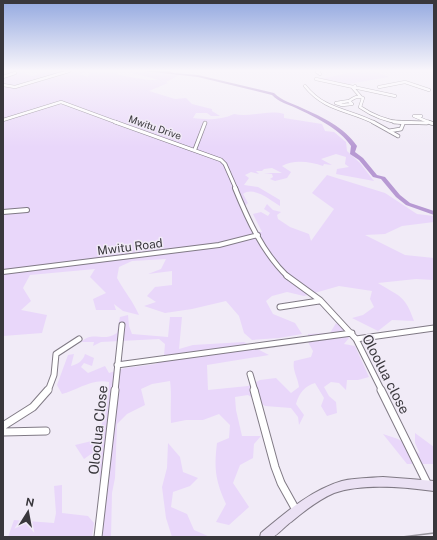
<svg xmlns="http://www.w3.org/2000/svg" width="437" height="540" font-family="'Public Sans',sans-serif">
  <style>
    .green { fill: #e9d7fa }
    .lines { fill: none; stroke-linecap: round; stroke-linejoin: round }
    .river { fill: #b799d3; fill-rule: evenodd }
    .minor-far4-casing { stroke: #807a85; stroke-width: 3.5 }
    .minor-far3-casing { stroke: #807a85; stroke-width: 4.5 }
    .minor-far2-casing { stroke: #807a85; stroke-width: 6 }
    .minor-far1-casing { stroke: #807a85; stroke-width: 7 }
    .minor-casing { stroke: #807a85; stroke-width: 9 }
    .secondary-casing { stroke: #807a85; stroke-width: 2 }
    .minor-far4 { stroke: #fff; stroke-width: 2.5 }
    .minor-far3 { stroke: #fff; stroke-width: 3 }
    .minor-far2 { stroke: #fff; stroke-width: 4 }
    .minor-far1 { stroke: #fff; stroke-width: 5 }
    .minor { stroke: #fff; stroke-width: 7 }
    .secondary { fill: #ebe1f4; fill-rule: evenodd }
    .tram { stroke: #98949c; stroke-width: 1.5 }
    .labels { text-anchor: middle; dominant-baseline: central; stroke-width: 3; stroke-linejoin: round; paint-order: stroke }
    .far-street-label { font-size: 10px; fill: #39373c; stroke: #f1ebf7 }
    .street-label { font-size: 12px; fill: #39373c; stroke: #f1ebf7 }
    .near-street-label { font-size: 14px; fill: #39373c; stroke: #f1ebf7 }
  </style>
  <rect width="100%" height="100%" fill="#f1ebf7"/>
  <path class="green" d="M3 71H26L22 73 33 76 48 71H88L79 74 88 77 90 72H97L98 74 100 73 97 71C104 72 108 73 116 72L115 73 119 75 148 80H159L125 71 181 72 183 73 166 82 168 83 149 91 175 99 186 98 192 104 212 109V111L220 116H211L207 113H196L193 118C206 120 222 120 234 114 250 118 268 109 284 114V118L322 124 325 131 334 132 346 142 347 151 360 163 374 181 336 174 337 169 349 167 345 164 346 157 336 154 321 159 332 165 324 164 323 166C311 162 294 159 282 166L291 172 287 178 275 181 270 179 273 177 272 174 264 173H282L272 168 264 169 262 171H256L259 174 251 172 245 175 249 178 244 185 258 187 280 200V206C270 200 254 186 243 194L248 203 241 209 252 231 262 232 253 214 261 212 268 216 270 213 264 209 267 204 273 210 281 212 277 215 278 219 290 227 309 234 311 241 334 209 312 193 327 175 385 193 417 214 434 216V222L402 226 385 234 365 235 405 255 434 258V280L416 279 378 283C400 297 405 295 414 321L392 320 378 331 352 318 363 315 374 307 370 299 372 291 339 286 304 296 287 292 272 296 266 301 273 314 295 323 302 334 279 338 252 340 244 333 239 316 226 301 192 309 165 313 144 306 156 302 147 296 155 287 172 285V271L148 274 161 269 166 259 132 261 119 267 117 278C124 291 133 301 139 315L123 311 114 304 116 310H96L93 299 106 293 90 277 95 269 30 275 23 288 31 301 21 310 47 315 42 333 3 336Z
    M361 71H374L389 77 348 84 318 79Z
    M128 315 129 326 132 334 168 337 170 317H182L179 349 193 345 244 342 269 355 207 365 208 390 248 386 260 380 276 378 291 393 299 387C298 378 292 370 294 361L311 357 313 351 308 342V334L330 333 336 323 344 329 349 338 344 344 355 346 369 377 358 380H347L346 390 339 383 331 382 324 387 329 396 336 402 337 413 327 416 321 406 324 398 315 383C305 386 299 393 296 404L304 415 299 425 298 417 291 408 265 406 248 395 235 397 236 410 242 436H261L254 444 253 458 240 465 233 483 249 507 229 525 216 522 226 504C215 480 214 468 217 443L229 438 230 425 219 414 203 420H186L171 423C170 408 172 395 170 381L152 384 141 389 145 405 127 414 117 424 115 478 112 493 111 537H103L98 449 84 459 75 445 92 441C106 423 108 404 109 382 92 378 78 390 62 394L57 385 68 355 74 354 71 366C78 364 83 361 85 354L94 358 92 366 84 363 81 367 88 373 105 366 109 373 125 368 156 364 164 356 165 344 159 339 101 342 93 346 94 342H81C94 330 102 343 117 333L120 317Z
    M415 433 434 447V464H407L383 434 398 439 420 454 415 443Z
    M168 443 180 457 183 472 198 478 190 486 173 492 171 507 187 514 194 530 210 537H172L166 518 162 487 167 468Z
    M62 485V513L88 516 94 523 92 537H8L14 520 54 523 56 513 54 486Z"/>
  <g class="lines">
    <path class="river" d="M144 71H170L173 73 198 75 274 93C282 101 292 103 302 108 322 117 344 127 357 146L355 152 363 158 377 175 385 177 400 195 410 203 434 211V215L406 205 396 197 381 179 373 177 359 160 350 154 351 146C339 128 315 117 296 108 287 104 279 102 272 95L198 77Z"/>
    <g class="minor-far4-casing">
      <path id="minor-far4" d="M319 71 317 72 320 74
        M3 77 15 73
        M316 79 395 96
        M3 85 15 87 69 71
        M305 86C325 111 348 109 375 123
        M355 86 353 88 360 96
        M379 87 405 82 429 90
        M349 101 352 104 342 105 336 103Z
        M349 101C354 98 357 95 363 98L360 107C373 116 386 121 402 123
        M421 116H414L431 123
        M3 120 61 102 118 123"/>
    </g>
    <g class="minor-far3-casing">
      <path id="minor-far3" d="M115 122 221 160 225 164 236 189
        M373 122 398 136
        M394 122 427 123
        M428 122 434 124
        M389 131 401 129 403 124
        M195 149 205 123"/>
    </g>
    <g class="minor-far2-casing">
      <path id="minor-far2" d="M235 188C248 220 263 253 288 277
        M3 212 27 210
        M3 272 219 245 258 235"/>
    </g>
    <g class="minor-far1-casing">
      <path id="minor-far1" d="M287 276 320 300 356 339 382 391
        M280 307 319 301
        M356 339 434 328
        M117 365 352 333
        M250 374 255 391
        M48 391 54 375 56 354 79 339
        M115 391 122 325"/>
    </g>
    <g class="minor-casing">
      <path id="minor" d="M254 390 275 467 281 483 296 510
        M381 390 428 485
        M3 426 33 407 48 390
        M3 432 46 431
        M98 537 115 390"/>
    </g>
    <g class="secondary-casing">
      <path id="secondary" d="M383 477 410 479 434 481V491C405 487 362 483 334 493 318 500 304 511 291 522 286 525 277 536 272 537 268 538 263 537 260 537L261 533C285 513 311 490 342 481 355 478 369 478 383 477Z"/>
    </g>
    <use href="#minor-far4" class="minor-far4"/>
    <use href="#minor-far3" class="minor-far3"/>
    <use href="#minor-far2" class="minor-far2"/>
    <use href="#minor-far1" class="minor-far1"/>
    <use href="#minor" class="minor"/>
    <use href="#secondary" class="secondary"/>
    <path class="tram" d="M402 537 434 533"/>
  </g>
  <linearGradient id="sky" x2="0" y2="1"><stop stop-color="#94a9e0"/><stop offset="0.48" stop-color="#f9f6fb"/><stop offset="1" stop-color="#f9f6fb" stop-opacity="0"/></linearGradient>
  <rect width="437" height="147" fill="url(#sky)"/>
  <g class="labels">
    <g class="far-street-label">
      <text transform="translate(155 127) rotate(19)">Mwitu Drive</text>
    </g>
    <g class="street-label">
      <text transform="translate(130 247) rotate(-7)">Mwitu Road</text>
    </g>
    <g class="near-street-label">
      <text transform="translate(386 374) rotate(63)">Oloolua close</text>
      <text transform="translate(98 430) rotate(-84)">Oloolua Close</text>
    </g>
  </g>
  <rect width="437" height="540" fill="none" stroke="#39373c" stroke-width="8"/>
  <g transform="translate(28 512) rotate(11)" stroke="#f1ebf7" stroke-width="3" paint-order="stroke">
  <path d="M0-3L7 15L0 10L-7 15Z" fill="#39373c"/>
  <text y="-6" font-size="11" font-weight="bold" text-anchor="middle" fill="#39373c">N</text>
  </g>
</svg>
